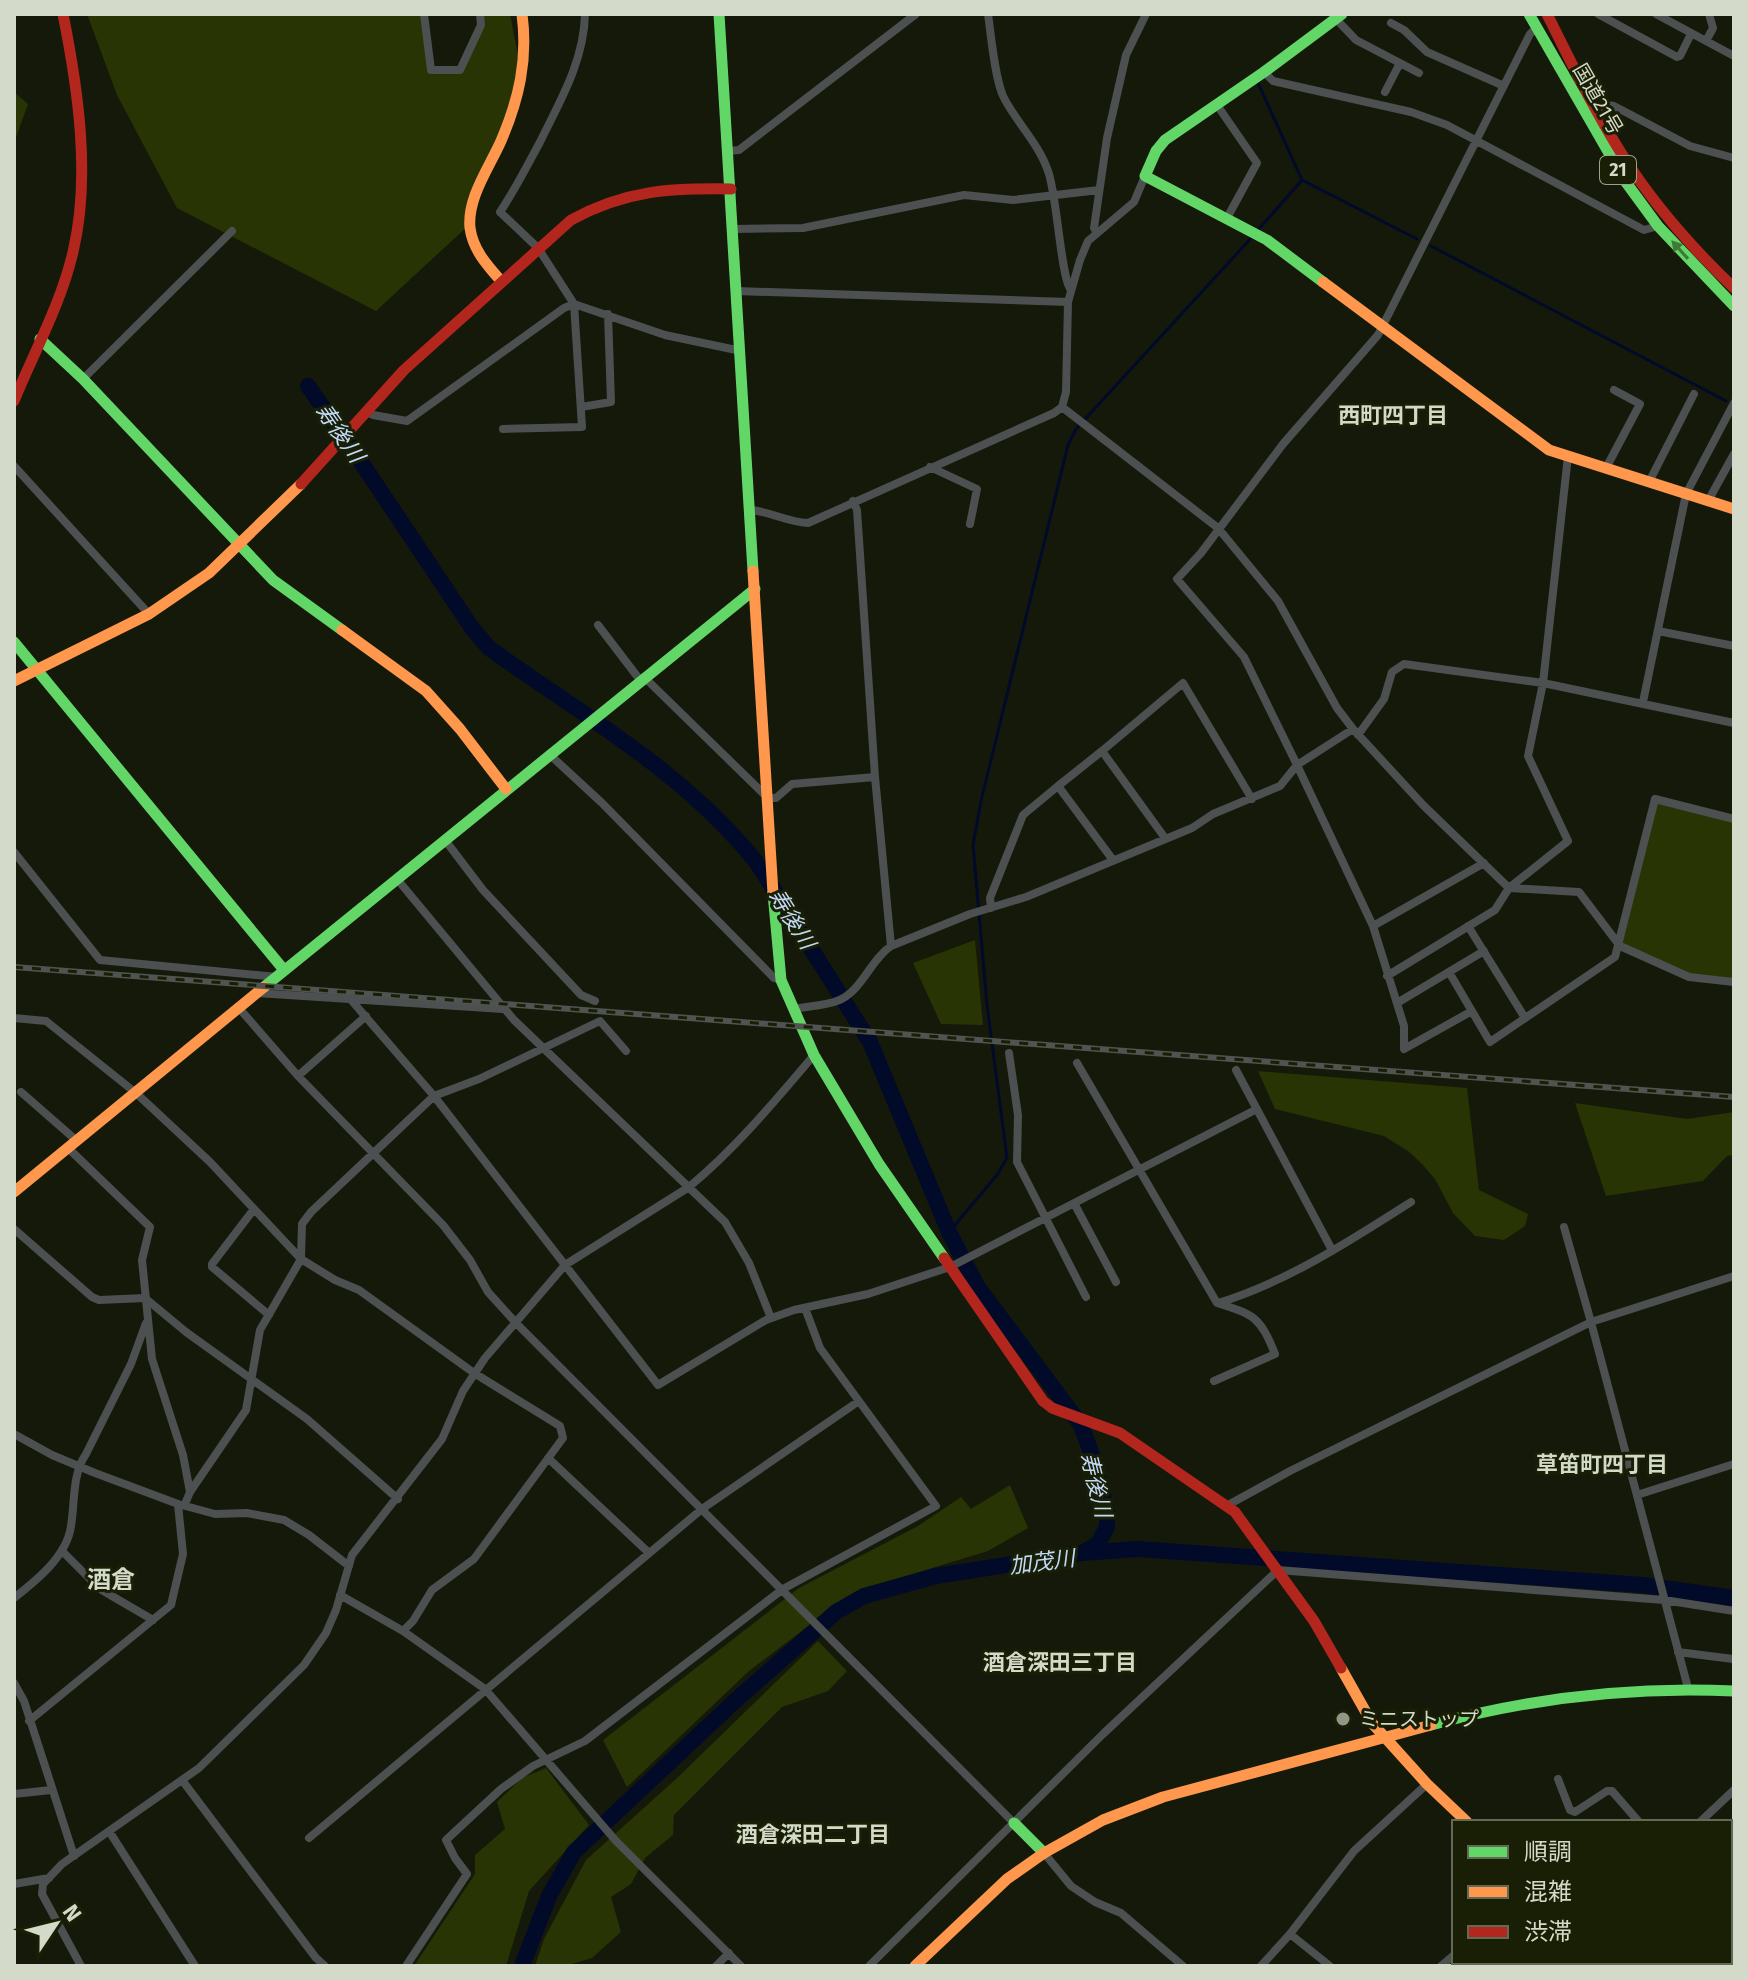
<svg xmlns="http://www.w3.org/2000/svg" width="1748" height="1980" font-family="'Fira Sans','Noto Sans JP',sans-serif">
  <style>
    .green { fill: #283403 }
    .lines { fill: none; stroke-linecap: round; stroke-linejoin: round }
    .stream { stroke: #020a2a; stroke-width: 3 }
    .river { stroke: #020a2a; stroke-width: 16 }
    .street { stroke: #4c5050; stroke-width: 8 }
    .fast { stroke: #63d668; stroke-width: 11 }
    .slow { stroke: #ff974d; stroke-width: 11 }
    .jam { stroke: #b3261e; stroke-width: 11 }
    .rail-casing { stroke: #505451; stroke-width: 6 }
    .rail { stroke: #181f04; stroke-width: 3; stroke-dasharray: 9; stroke-linecap: butt }
    .oneway { fill: #3e7a36 }
    .poi-dot { fill: #919686; stroke: #181f04; stroke-width: 3 }
    .labels { text-anchor: middle; dominant-baseline: central; stroke-width: 6; stroke-linejoin: round; paint-order: stroke }
    .shield { fill: #181f04; stroke: #9ca28e; stroke-width: 2 }
    .shield-label { font-size: 18px; font-weight: bold; fill: #d4dac9 }
    .street-label { font-size: 20px; fill: #d4dac9; stroke: #181f04 }
    .poi-label { font-size: 20px; fill: #d4dac9; stroke: #181f04; text-anchor: start }
    .neighbourhood-label { font-size: 22px; font-weight: bold; fill: #d4dac9; stroke: #181f04 }
    .water-label { font-size: 22px; font-style: italic; fill: #c2d8f8; stroke: #181f04 }
    .quarter-label { font-size: 24px; font-weight: bold; fill: #d4dac9; stroke: #181f04 }
  </style>
  <rect width="100%" height="100%" fill="#15190a"/>
  <path class="green" d="M87 14H424L431 70H460L481 25 480 14H510L523 82 469 225 376 311 177 208 117 95Z
    M14 92 28 104 14 143Z
    M1655 799 1734 819V982L1689 977 1620 946Z
    M975 940 983 1025 941 1024 913 963Z
    M1258 1071 1467 1088 1479 1190 1528 1214 1525 1226 1504 1240 1475 1236 1453 1213 1435 1179 1422 1164 1408 1151 1384 1136 1275 1109Z
    M1575 1103 1687 1119 1734 1112V1155L1727 1156 1703 1181 1606 1196Z
    M1010 1485 1028 1528 988 1551 886 1582 828 1611 749 1671 627 1787 603 1740 799 1588 918 1526 961 1497 971 1509Z
    M818 1641 847 1671 828 1691 782 1707 674 1815 673 1835 645 1858 631 1884 611 1897 621 1932 592 1958 565 1966H535L544 1939 586 1860 676 1779Z
    M546 1768 589 1825 529 1891 506 1966H414L475 1874V1855L505 1829 497 1802 522 1778Z"/>
  <g class="lines">
    <path class="stream" d="M1258 83 1302 180 1417 239
      M1258 230 1302 180
      M1431 246 1726 401
      M949 1232 997 1175 1007 1158 987 1005 973 845 981 801 1068 445 1076 429 1253 236"/>
    <path class="river" d="M308 386 355 453 472 628 489 648C582 715 685 772 757 863L870 1042 949 1232 977 1286 1081 1425 1092 1455 1107 1511V1527L1098 1544 1082 1553
      M522 1966 549 1896 574 1852 735 1701 836 1612 864 1596 936 1576 1082 1553 1138 1549 1643 1585 1734 1598"/>
    <path class="street" d="M424 14 431 70H460L481 25 480 14
      M988 14C991 35 995 81 1004 98 1017 123 1039 144 1048 171 1057 194 1061 280 1071 290
      M1598 14 1677 57 1680 56 1691 34
      M1656 14 1706 41
      M1709 14 1713 28 1706 41 1734 56
      M1336 19 1356 40 1419 73
      M1391 23 1404 30 1427 52 1504 86
      M1264 72 1273 81 1411 112 1447 125 1644 230 1658 226
      M1385 92 1400 63
      M1217 105 1257 163 1227 218
      M1597 111 1608 105 1614 106 1690 146 1734 158
      M729 151 739 150 916 14
      M734 229 803 228 964 195 1013 200 1099 190
      M1097 233 1094 228 1107 138 1126 55 1146 14
      M737 291 1068 302
      M83 379 232 231
      M581 407 611 402 608 314
      M1062 407 1066 392 1068 302 1080 260 1088 241 1134 202 1145 176
      M367 412 373 415 407 421 564 308 574 304 665 335 741 351
      M503 429 582 427 574 304 538 248 500 212C515 190 527 166 540 142 560 101 584 61 585 14
      M14 466 149 614
      M930 467 977 489 970 524
      M1606 468 1640 404 1614 390
      M1649 482 1694 394
      M853 501 857 510 875 777 891 946
      M1708 501 1734 454
      M751 510C771 512 787 522 808 523L1054 413 1062 407 1218 528 1278 601 1337 708 1353 729 1424 806 1509 888 1579 892 1620 946 1689 977 1734 982
      M598 625 640 680
      M1658 631 1734 646
      M644 677 768 798H776L792 784 875 777
      M1643 702 1686 494 1734 403
      M1358 735 1384 699 1392 672 1404 664 1543 683 1734 723
      M549 754 602 803 774 978 781 980
      M1058 786 1102 751
      M1165 838 1102 751 1183 683 1252 799
      M445 840 483 890 581 995 595 1001
      M14 852 100 960 277 977
      M397 879 514 1020 725 1222 749 1263 771 1318
      M991 908 990 898 1023 815 1058 786 1113 860
      M1373 926 1484 863
      M1468 926 1525 1018
      M1449 972 1490 1042 1615 957 1655 799 1734 819
      M1387 976 1495 910 1509 888 1568 841 1528 756 1543 683 1568 456
      M257 993 503 1009
      M352 1001 434 1096 658 1385 766 1320 794 1310 868 1294 950 1267 1257 1109
      M1397 1003 1484 951
      M239 1008 298 1076 443 1225 470 1260 488 1292 516 1323 1014 1823
      M793 1009C807 1006 824 1006 837 1001 861 993 870 960 891 946L970 914 1026 897 1192 828 1213 814 1280 786 1297 765 1353 729
      M1472 1011 1404 1049V1026L1373 926 1297 765 1244 657 1177 579 1201 553 1283 444 1378 335 1530 34 1537 27
      M14 1018 46 1021 136 1093 210 1162 301 1259 335 1280 359 1290 474 1373 560 1426 563 1438 474 1559 432 1590 413 1621 403 1631
      M1009 1053 1018 1115 1017 1162 1086 1297
      M1077 1063 1217 1303C1255 1315 1260 1317 1275 1354L1214 1381
      M1236 1070 1332 1250
      M298 1076 366 1016
      M21 1092 77 1141
      M68 1148 150 1227 142 1260 152 1359 183 1455 190 1492
      M1074 1203 1116 1282
      M254 1209 212 1264V1267L269 1315
      M1564 1227 1591 1322 1688 1688
      M14 1229 92 1297 99 1300 145 1298 186 1332 307 1419 398 1499
      M1218 1303C1287 1282 1350 1241 1411 1202
      M14 1434 52 1455 95 1473 178 1504 215 1514 247 1513 284 1520 309 1535 349 1566
      M548 1458 649 1553
      M1637 1495 1734 1464
      M185 1504 190 1492 246 1410 260 1330 301 1259 302 1224 311 1212 434 1096 479 1079 600 1021 626 1051
      M1228 1505 1290 1471 1591 1322 1734 1276
      M63 1552 100 1589 153 1620
      M340 1595 403 1631 485 1689 616 1841 741 1966
      M14 1598C37 1580 67 1556 71 1526 75 1502 72 1474 86 1454L131 1364 146 1323
      M1678 1652 1733 1659
      M14 1683 24 1701 74 1856
      M29 1721 171 1605 183 1554 178 1504
      M1558 1779 1570 1810 1575 1812 1607 1791H1612L1639 1822
      M182 1780 316 1958 325 1966
      M14 1794 51 1790
      M1700 1822 1734 1790
      M109 1831 195 1966
      M309 1838 702 1509 859 1401
      M1044 1853 1071 1886 1095 1902 1121 1913 1183 1966
      M1730 1880 1734 1876
      M14 1884 49 1878
      M1730 1929 1734 1925
      M1290 1934 1330 1966
      M1730 1946H1734
      M1650 1962 1653 1966
      M81 1966 42 1894 43 1884 62 1864 199 1768 304 1665 326 1633 336 1610 352 1555 442 1439 463 1391 485 1358 565 1265 689 1187C736 1148 775 1101 814 1055
      M406 1966 467 1874 455 1858 446 1840 501 1789 533 1766 585 1741 783 1589 936 1506 820 1348 805 1308
      M716 1966 729 1953
      M869 1966 1103 1734 1278 1570 1664 1600 1734 1611
      M1261 1966 1290 1934 1354 1851 1427 1784
      M1441 1966 1454 1955
      M1576 1966 1580 1962
      M1660 1966 1665 1962"/>
    <path class="fast" d="M719 14 753 571
      M1529 14 1625 181 1658 226 1734 306
      M1323 282 1267 240 1145 176 1156 151 1165 140 1264 72 1342 14
      M40 339 83 379 273 580 342 630
      M14 642 284 970
      M773 893 781 980 814 1055 879 1164 944 1258
      M264 987 755 589
      M1431 1725C1531 1698 1630 1686 1734 1691
      M1014 1823 1044 1853"/>
    <path class="slow" d="M501 281C487 265 473 250 470 228 467 198 489 168 501 141 519 99 528 60 522 14
      M1323 282 1549 450 1734 509
      M753 571 773 893
      M342 630 426 691 460 729 506 789
      M14 681 149 614 209 573 301 484
      M14 1192 264 987
      M1341 1668 1372 1723 1427 1784 1467 1822
      M1603 1962 1605 1966
      M915 1966 1007 1879 1044 1853 1103 1820 1163 1797 1431 1725"/>
    <path class="jam" d="M1547 14C1571 62 1594 110 1623 156 1654 205 1692 248 1734 288
      M14 401C34 352 61 304 73 252 91 177 78 89 63 14
      M301 484 404 370 571 220C626 190 670 188 731 189
      M944 1258 1043 1401 1052 1408 1120 1433 1235 1512 1314 1621 1341 1668"/>
    <g class="rail-casing">
      <path id="rail" d="M14 967 1734 1097"/>
    </g>
    <use href="#rail" class="rail"/>
  </g>
  <defs><path id="oneway-solid" d="M-6-.8H1V-3.2L6.5 0L1 3.2V.8H-6Z" transform="scale(2)"/></defs>
  <use class="oneway" href="#oneway-solid" transform="translate(1680 250) rotate(-132)"/>
  <circle class="poi-dot" cx="1343" cy="1719" r="8"/>
  <g class="labels">
    <rect class="shield" x="1600" y="156" width="36" height="28" rx="6"/>
    <g class="shield-label">
      <text x="1618" y="170">21</text>
    </g>
    <g class="street-label">
      <text transform="translate(1598 99) rotate(60)">国道21号</text>
    </g>
    <g class="poi-label">
      <text x="1359" y="1719">ミニストップ</text>
    </g>
    <g class="neighbourhood-label">
      <text x="1393" y="415">西町四丁目</text>
      <text x="1602" y="1464">草笛町四丁目</text>
      <text x="1060" y="1662">酒倉深田三丁目</text>
      <text x="813" y="1834">酒倉深田二丁目</text>
    </g>
    <g class="water-label">
      <text transform="translate(340 433) rotate(55)">寿後川</text>
      <text transform="translate(792 919) rotate(58)">寿後川</text>
      <text transform="translate(1096 1485) rotate(76)">寿後川</text>
      <text transform="translate(1042 1562) rotate(-7)">加茂川</text>
    </g>
    <g class="quarter-label">
      <text x="111" y="1580">酒倉</text>
    </g>
  </g>
  <rect width="1748" height="1980" fill="none" stroke="#d4dac9" stroke-width="32"/>
  <rect x="1452" y="1820" width="280" height="144" fill="#181f04" stroke="#636a53" stroke-width="2"/>
  <rect x="1468" y="1846" width="40" height="12" fill="#63d668" stroke="#636a53" stroke-width="2"/>
  <text x="1524" y="1860" font-size="24" fill="#d4dac9">順調</text>
  <rect x="1468" y="1886" width="40" height="12" fill="#ff974d" stroke="#636a53" stroke-width="2"/>
  <text x="1524" y="1900" font-size="24" fill="#d4dac9">混雑</text>
  <rect x="1468" y="1926" width="40" height="12" fill="#b3261e" stroke="#636a53" stroke-width="2"/>
  <text x="1524" y="1940" font-size="24" fill="#d4dac9">渋滞</text>
  <g transform="translate(56 1924) rotate(55)" stroke="#181f04" stroke-width="6" paint-order="stroke">
  <path d="M0-6L14 30L0 20L-14 30Z" fill="#d4dac9"/>
  <text y="-12" font-size="22" font-weight="bold" text-anchor="middle" fill="#d4dac9">N</text>
  </g>
</svg>
